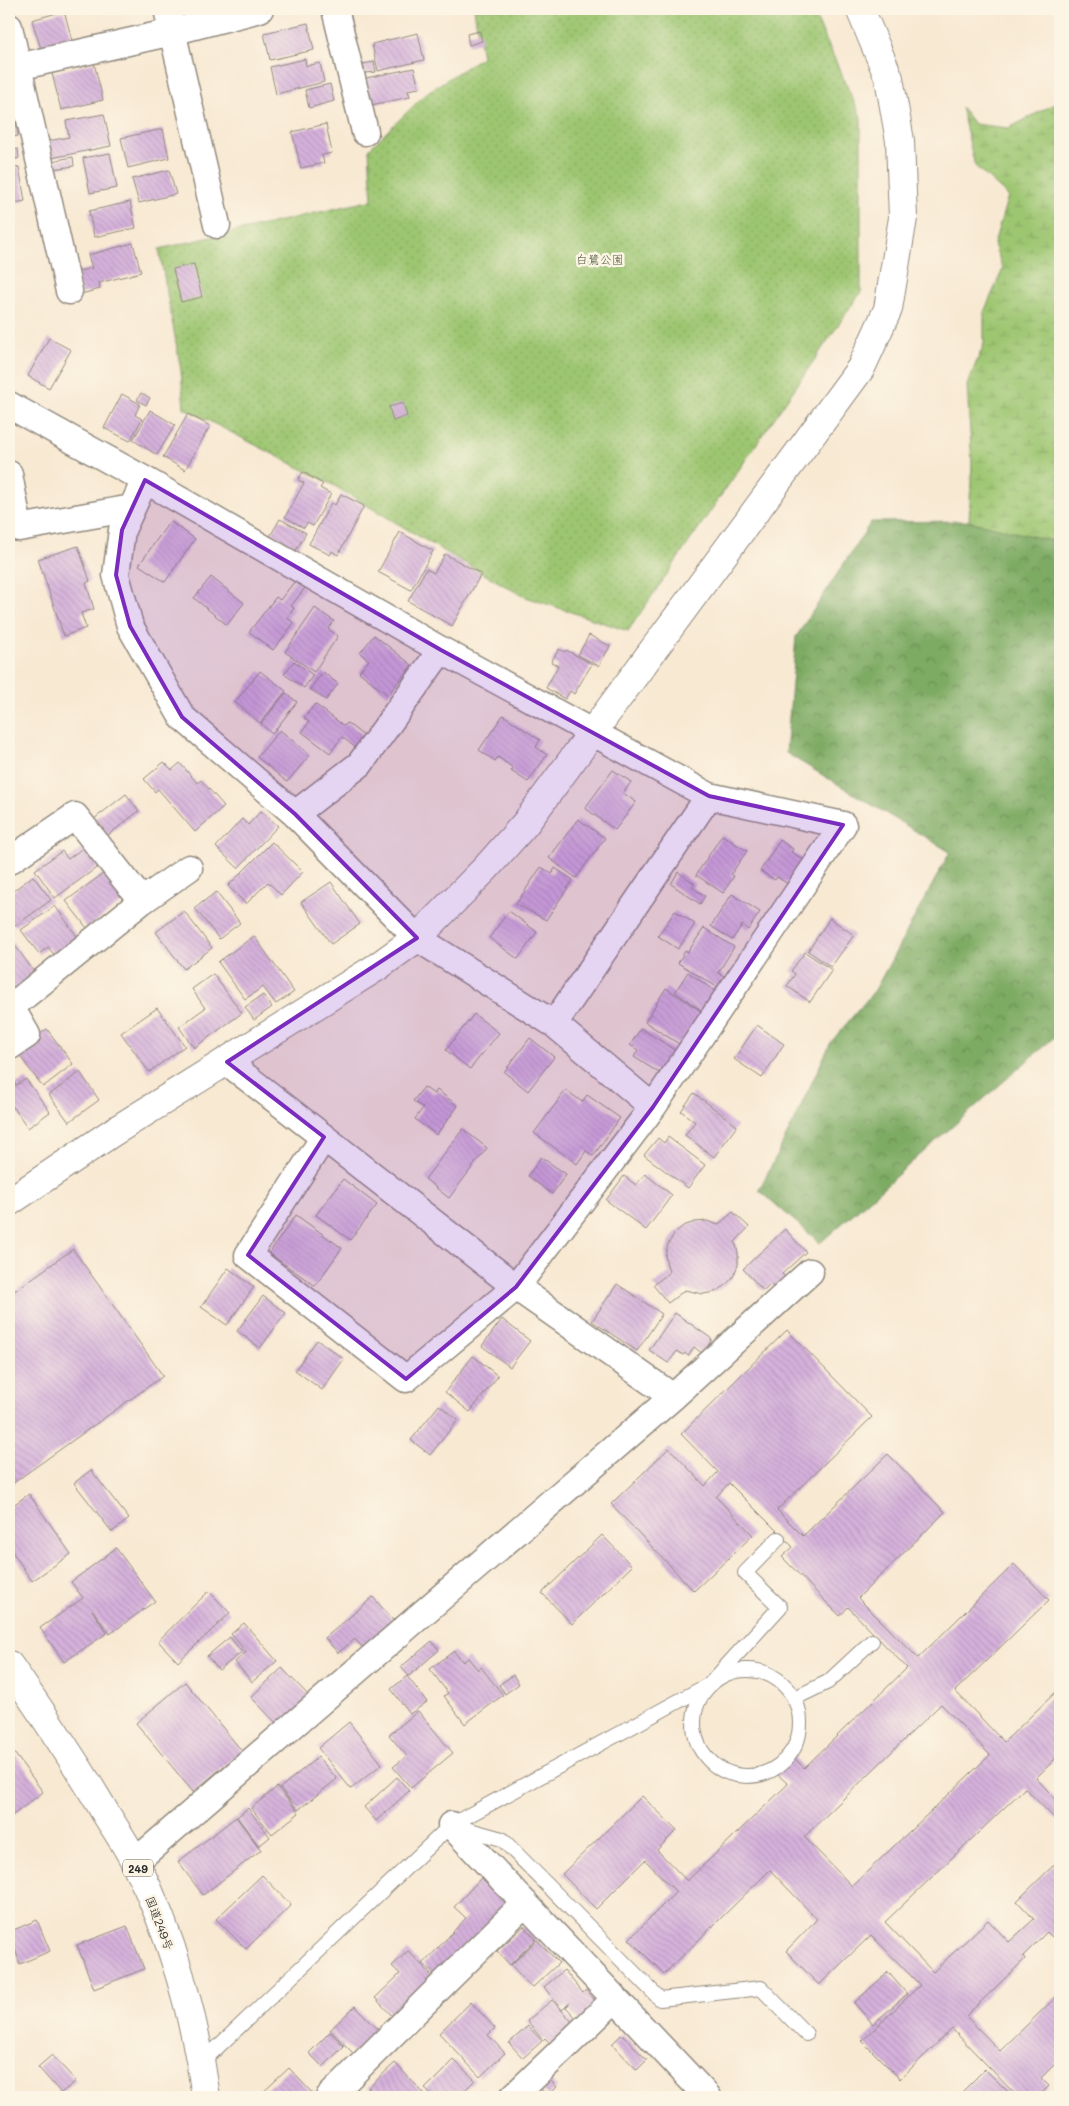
<svg xmlns="http://www.w3.org/2000/svg" width="1069" height="2106" font-family="Mali,'Klee One',sans-serif">
  <style>
    .green { fill: url(#green-dots); stroke: #64784e }
    .forest { fill: url(#forest-crowns); stroke: #546b47 }
    .wetland { fill: url(#wetland-marsh); stroke: #64784e }
    .building { fill: url(#building-back-hatch); fill-rule: evenodd }
    .lines { fill: none; stroke-linecap: round; stroke-linejoin: round }
    .lane-casing { stroke: #928a7f; stroke-width: 16 }
    .street-casing { stroke: #928a7f; stroke-width: 29 }
    .secondary-casing { stroke: #928a7f; stroke-width: 30 }
    .highway-casing { stroke: #928a7f; stroke-width: 30 }
    .lane { stroke: #fff; stroke-width: 14 }
    .street { stroke: #fff; stroke-width: 26 }
    .secondary { stroke: #fff; stroke-width: 28 }
    .highway { stroke: #fff; stroke-width: 28 }
    .marked { fill: #7b2cbf; fill-opacity: 0.2; stroke: #7b2cbf; stroke-width: 4; stroke-linejoin: round }
    .labels { text-anchor: middle; dominant-baseline: central; stroke-width: 5; stroke-linejoin: round; paint-order: stroke }
    .shield { fill: #fcf5e5; stroke: #6a6863; stroke-width: 1 }
    .shield-label { font-size: 11px; font-weight: bold; fill: #2b2b2b }
    .park-label { font-size: 12px; fill: #4d5a40; stroke: #fcf5e5 }
    .street-label { font-size: 12px; fill: #2b2b2b; stroke: #fcf5e5 }
  </style>
  <defs>
    <pattern id="green-dots" width="8" height="8" patternUnits="userSpaceOnUse" patternTransform="scale(1.25)"><rect width="8" height="8" fill="#9dc671"/><path d="M2 2h.1M6 6h.1" fill="none" stroke="#87aa62" stroke-width="1.8" stroke-linecap="round"/></pattern>
    <pattern id="forest-crowns" width="20" height="18" patternUnits="userSpaceOnUse" patternTransform="scale(1.25)"><rect width="20" height="18" fill="#7eab63"/><path d="M2 6a3 3 0 1 1 6 0M12 15a3 3 0 1 1 6 0" fill="none" stroke="#678b52"/></pattern>
    <pattern id="wetland-marsh" width="20" height="14" patternUnits="userSpaceOnUse" patternTransform="scale(1.25)"><rect width="20" height="14" fill="#9dc671"/><path d="M1 5h8M5 5V1M11 12h8M15 12V8" fill="none" stroke="#87aa62"/></pattern>
    <pattern id="building-back-hatch" width="6" height="6" patternUnits="userSpaceOnUse" patternTransform="scale(1.25)"><rect width="6" height="6" fill="#d5b1db"/><path d="M-1 5l2 2M0 0l6 6M5-1l2 2" fill="none" stroke="#b798bc"/></pattern>
  </defs>
  <rect width="100%" height="100%" fill="#fcf5e5"/>
  <filter id="ink" filterUnits="userSpaceOnUse"><feTurbulence type="fractalNoise" baseFrequency=".02" numOctaves="2"/><feDisplacementMap in="SourceGraphic" scale="10" xChannelSelector="R" yChannelSelector="G"/><feConvolveMatrix kernelMatrix="1 2 1 2 8 2 1 2 1" color-interpolation-filters="sRGB"/></filter>
  <filter id="wash" filterUnits="userSpaceOnUse"><feTurbulence type="fractalNoise" baseFrequency=".0096" numOctaves="4" result="noise"/><feDisplacementMap in="SourceGraphic" scale="20" xChannelSelector="R" yChannelSelector="G"/><feGaussianBlur stdDeviation="1.12" result="paint"/><feColorMatrix in="noise" values="0 0 0 0 0 0 0 0 0 0 0 0 0 0 0 0 0 1.4 0 .05"/><feComposite in="paint" operator="in"/></filter>
  <g filter="url(#wash)">
    <rect width="100%" height="100%" fill="#f8e9d3"/>
    <path class="green" d="M474 9H812L861 117V292L628 631 523 596 435 546 333 485 184 408 181 370 159 249 372 200 369 149 429 91 482 57Z"/>
    <path class="forest" d="M969 521 1057 542 1060 539V1032L820 1243 759 1190 788 1133 831 1042 875 990 950 852 786 753 796 637 871 522Z"/>
    <path class="wetland" d="M1060 101V539L1057 542 969 521 972 464 967 385 984 344V312L1003 269 994 244 1008 196 975 166 961 107 974 124 1009 128Z"/>
    <g id="blocks">
      <path class="building" d="M64 11 72 40 41 49 32 20Z
        M308 23 314 50 270 60 264 33Z
        M480 31 482 41 469 45 467 34Z
        M418 33 424 60 378 71 372 44Z
        M305 59 306 66 320 63 324 82 276 94 270 67Z
        M374 62 376 72 365 73 363 64Z
        M94 63 103 100 61 110 52 73Z
        M414 68 419 88 408 90 410 97 371 105 366 78Z
        M330 84 334 101 309 108 305 90Z
        M9 106H12L18 136 9 138Z
        M104 114 111 146 51 158 48 141 69 137 66 121Z
        M326 124 332 153 322 155 324 163 301 168 292 132Z
        M163 129 169 158 128 168 121 138Z
        M18 149 19 158 9 161V151Z
        M110 153 117 188 90 193 83 158Z
        M73 157 74 166 53 169 52 161Z
        M19 167 25 201 9 204V169Z
        M169 170 176 194 139 203 132 179Z
        M130 202 136 228 94 237 89 211Z
        M133 243 141 272 99 283 100 289 81 294 75 272 92 268 88 255Z
        M194 264 202 297 181 302 173 269Z
        M49 338 71 350 49 388 28 376Z
        M141 393 150 398 146 405 137 400Z
        M122 394 140 404 135 415 142 419 130 441 104 428Z
        M403 403 407 416 393 421 389 407Z
        M150 410 175 425 157 455 133 440Z
        M188 414 210 426 185 470 163 457Z
        M303 472 323 484 320 488 331 494 313 526 307 523 304 528 285 517 304 483 298 480Z
        M341 494 364 506 338 555 332 551 330 555 309 544 331 503 335 505Z
        M280 519 306 533 294 554 268 540Z
        M170 521 195 539 165 582 139 565Z
        M400 532 433 551 411 590 378 572Z
        M78 546 90 581 86 583 94 609 81 613 86 628 64 636 38 559Z
        M445 554 481 574 452 626 408 601 426 569 434 573Z
        M211 577 244 603 227 625 194 598Z
        M295 581 305 588 291 606 294 608 287 618 294 623 273 650 249 632 276 597 280 600Z
        M9 598 14 614 9 615Z
        M315 608 334 621 328 629 338 636 314 672 285 652Z
        M374 635 412 665 388 695 359 672 369 660 360 653Z
        M589 635 610 646 599 666 578 655Z
        M559 649 564 652 566 650 592 664 574 694 570 691 565 699 546 688 558 666 551 662Z
        M294 661 313 675 304 688 284 674Z
        M260 671 286 691 260 723 235 702Z
        M323 672 338 684 326 700 310 689Z
        M286 693 297 702 272 734 261 724Z
        M315 704 344 726 347 723 364 736 356 748 342 737 330 753 302 732 309 722 304 718Z
        M503 715 540 740 536 747 547 755 528 782 511 771 513 768 498 757 495 761 479 750Z
        M280 730 310 755 287 782 257 757Z
        M164 762 172 770 180 763 197 783 201 780 224 806 195 832 158 789 155 792 144 779Z
        M613 770 631 782 623 793 636 802 615 830 585 808Z
        M126 794 139 811 107 836 94 819Z
        M261 811 278 826 238 868 216 847 242 819 248 825Z
        M578 819 605 838 576 878 549 858Z
        M722 835 747 851 731 874 734 876 723 893 696 875Z
        M780 840 793 849 791 852 804 860 788 884 777 877 775 880 760 871Z
        M272 842 303 872 281 895 268 882 246 904 228 886Z
        M84 847 99 866 55 898 35 870 62 851 68 859Z
        M541 867 552 874 555 868 573 880 546 920 516 904Z
        M678 872 695 884 692 887 705 896 700 904 671 884Z
        M104 873 124 901 87 928 66 901Z
        M33 876 51 900 15 926 9 917V894Z
        M331 882 360 924 331 944 301 902Z
        M216 892 240 923 219 939 195 908Z
        M732 894 760 912 748 930 742 925 732 940 711 926Z
        M55 906 80 940 56 957 48 947 39 954 21 930Z
        M184 911 212 948 184 969 156 932Z
        M509 911 537 932 518 959 489 938Z
        M675 911 695 924 678 949 658 936Z
        M830 918 854 935 831 967 808 951Z
        M704 928 734 947 718 973 724 976 717 987 678 963 685 951 688 952Z
        M254 936 294 992 276 1004 263 987 245 999 218 962Z
        M11 940 36 974 9 994V942Z
        M805 952 832 970 810 1002 787 986 795 974 791 971Z
        M688 972 720 995 707 1014 675 992Z
        M213 974 242 1013 194 1048 179 1027 205 1008 192 989Z
        M666 988 705 1014 692 1033 688 1030 679 1044 645 1022Z
        M263 995 272 1007 254 1020 245 1007Z
        M157 1008 185 1046 149 1072 121 1033Z
        M474 1014 499 1033 470 1069 446 1050Z
        M757 1025 784 1044 762 1078 734 1059Z
        M641 1028 679 1053 664 1076 634 1057 638 1050 630 1045Z
        M47 1029 73 1064 43 1087 16 1051Z
        M530 1038 554 1057 528 1091 504 1072Z
        M80 1072 99 1100 69 1122 49 1095Z
        M9 1076 16 1085 26 1079 50 1112 28 1128 11 1104 9 1105Z
        M424 1087 434 1094 437 1090 458 1106 436 1135 415 1119 423 1108 413 1101Z
        M566 1090 582 1102 587 1095 620 1118 593 1156 586 1151 577 1164 534 1133Z
        M694 1093 737 1126 714 1157 685 1135 695 1122 681 1111Z
        M463 1129 487 1148 449 1198 425 1179Z
        M668 1137 705 1165 688 1188 644 1155 658 1138 664 1143Z
        M541 1157 566 1174 552 1194 528 1176Z
        M645 1174 672 1195 646 1230 606 1200 624 1176 636 1185Z
        M343 1179 377 1205 350 1240 316 1215Z
        M733 1212 749 1227 735 1242 738 1253V1265L733 1277 725 1286 715 1292 703 1294 685 1290 668 1303 653 1285 669 1273 665 1256 668 1244 674 1234 683 1226 695 1222 707 1221 718 1225Z
        M296 1215 342 1248 315 1286 269 1253Z
        M785 1229 806 1252 782 1274 787 1279 776 1290 771 1284 764 1291 743 1269Z
        M73 1249 163 1376 9 1486V1295Z
        M228 1268 254 1287 227 1325 201 1307Z
        M617 1284 662 1314 637 1351 592 1321Z
        M263 1296 286 1313 260 1348 237 1331Z
        M675 1313 712 1339 703 1354 694 1347 688 1356 685 1353 683 1355 677 1351 668 1363 649 1350Z
        M502 1319 530 1341 510 1367 482 1346Z
        M787 1330 872 1417 777 1510 803 1536 888 1454 945 1512 858 1598 918 1658 1014 1564 1049 1600 955 1691 1004 1742 1060 1688V1754L1036 1778 1060 1804V1824L1025 1788 885 1922 933 1972 988 1920 1009 1942 1034 1919 1017 1901 1060 1859V1929L1052 1937 1047 1932 1023 1956 1025 1959 966 2016 1000 2051 1060 1993V2059L1041 2078 1049 2086 1038 2097H1018L952 2029 900 2079 862 2041 920 1985 871 1935 819 1985 786 1951 817 1919 770 1870 664 1974 629 1939 676 1892 645 1860 596 1909 562 1874 642 1796 677 1830 657 1850 687 1881 788 1784 775 1772 791 1755 804 1768 907 1668 848 1607 840 1616 782 1557 793 1547 729 1483 716 1497 753 1535 694 1591 611 1504 669 1448 705 1486 718 1472 681 1434ZM941 1704 990 1755 852 1886 804 1837Z
        M317 1340 344 1359 322 1390 295 1370Z
        M473 1356 498 1376 470 1412 445 1392Z
        M439 1405 458 1420 430 1455 411 1440Z
        M91 1470 129 1519 112 1532 74 1483Z
        M29 1494 71 1554 32 1581 9 1547V1508Z
        M602 1535 632 1566 572 1624 542 1593Z
        M116 1548 155 1601 110 1634 92 1610 107 1633 64 1662 40 1628 83 1598 71 1582Z
        M209 1591 230 1613 178 1662 158 1641Z
        M373 1597 397 1625 366 1651 355 1639 338 1653 325 1638Z
        M244 1623 277 1661 252 1682 235 1662 246 1652 231 1634Z
        M230 1637 242 1652 219 1670 207 1656Z
        M432 1641 439 1650 409 1676 401 1667Z
        M454 1651 463 1662 468 1658 478 1670 481 1667 503 1695 465 1724 444 1696 448 1693 430 1669Z
        M282 1668 314 1701 283 1730 251 1697Z
        M513 1675 519 1684 505 1694 499 1685Z
        M407 1676 427 1702 410 1714 391 1689Z
        M185 1682 242 1751 193 1792 136 1723Z
        M418 1711 453 1753 411 1788 393 1767 407 1756 389 1735Z
        M349 1722 382 1764 351 1789 318 1748Z
        M9 1746 43 1792 9 1818Z
        M318 1757 337 1779 298 1810 280 1788Z
        M397 1777 409 1791 376 1821 364 1807Z
        M277 1787 299 1813 272 1834 251 1808Z
        M248 1808 270 1837 259 1846 237 1817Z
        M236 1817 261 1850 203 1895 178 1862Z
        M262 1875 291 1905 246 1949 216 1919Z
        M481 1878 511 1906 442 1981 423 1964 466 1918 454 1907Z
        M37 1920 50 1951 20 1964 9 1932Z
        M127 1926 144 1969 94 1989 77 1945Z
        M524 1926 536 1939 510 1965 497 1951Z
        M537 1940 559 1963 532 1988 511 1965Z
        M408 1951 439 1983 398 2022 375 1998 400 1974 392 1966Z
        M564 1970 583 1993 586 1990 598 2004 579 2021 566 2007 570 2003 562 2010 544 1987Z
        M888 1972 907 1994 873 2024 854 2003Z
        M552 2000 577 2027 553 2047 545 2038 543 2040 527 2021Z
        M471 2002 495 2028 488 2035 505 2053 480 2077 439 2033Z
        M355 2006 385 2036 360 2060 330 2030Z
        M528 2026 542 2041 523 2058 509 2043Z
        M330 2032 344 2046 323 2067 309 2053Z
        M622 2034 647 2060 637 2070 612 2044Z
        M52 2055 76 2081 61 2093 38 2067Z
        M454 2060 475 2080 463 2092 468 2097H434L425 2089Z
        M395 2063 418 2087 427 2097H377L368 2088Z
        M289 2068 314 2095 312 2097H258Z
        M985 2069 1013 2097H957Z
        M546 2076 557 2087 548 2096 537 2085Z
        M352 2084 365 2097H339Z"/>
    </g>
  </g>
  <g filter="url(#ink)">
    <use href="#blocks" fill-opacity="0" stroke="#928a7f" stroke-width="1"/>
    <g class="lines">
      <g class="lane-casing">
        <path id="lane" d="M694 1723a53 53 0 1 1 106 0a53 53 0 1 1-106 0Z
          M795 1698 828 1682 872 1641
          M459 1827 502 1839 660 1999 761 1988 806 2034
          M201 2063 451 1825 710 1684 780 1607 745 1573 778 1539"/>
      </g>
      <g class="street-casing">
        <path id="street" d="M167 9 217 225
          M335 9 365 132
          M9 27 69 291
          M9 69 172 32 260 9
          M9 405 145 480 441 650 709 796 843 825 653 1107 516 1287 406 1379 248 1255 324 1137
          M9 474 19 528 132 508
          M145 480 122 530 116 575 130 626 182 717 295 814 417 938 554 1024 653 1107
          M295 814 360 764 441 650
          M9 861 75 816 142 901 11 1007 27 1035 9 1047
          M142 901 189 868
          M554 1024 709 796
          M227 1062 516 1287 673 1397
          M451 1825 708 2097
          M135 1862 673 1397 810 1272
          M329 2097 525 1903
          M513 2097 615 1999"/>
      </g>
      <g class="secondary-casing">
        <path id="secondary" d="M9 1202 110 1134 377 967 417 938 486 868 525 824 861 368 888 309 903 218 900 141 889 78 860 9"/>
      </g>
      <g class="highway-casing">
        <path id="highway" d="M9 1665C43 1714 76 1762 106 1814 116 1830 127 1846 135 1862 172 1934 195 2018 206 2097"/>
      </g>
      <use href="#lane" class="lane"/>
      <use href="#street" class="street"/>
      <use href="#secondary" class="secondary"/>
      <use href="#highway" class="highway"/>
    </g>
  </g>
  <path class="marked" d="M145 480 441 650 709 796 843 825 653 1107 516 1287 406 1379 248 1255 324 1137 227 1062 417 938 295 814 182 717 130 626 116 575 122 530Z"/>
  <g class="labels">
    <rect class="shield" x="123" y="1859.5" width="30" height="17" rx="4"/>
    <g class="shield-label">
      <text x="138" y="1868">249</text>
    </g>
    <g class="park-label">
      <text x="600" y="259">白鷺公園</text>
    </g>
    <g class="street-label">
      <text transform="translate(160 1923) rotate(69)">国道249号</text>
    </g>
  </g>
  <rect width="1069" height="2106" fill="none" stroke="#fcf5e5" stroke-width="30"/>
</svg>
